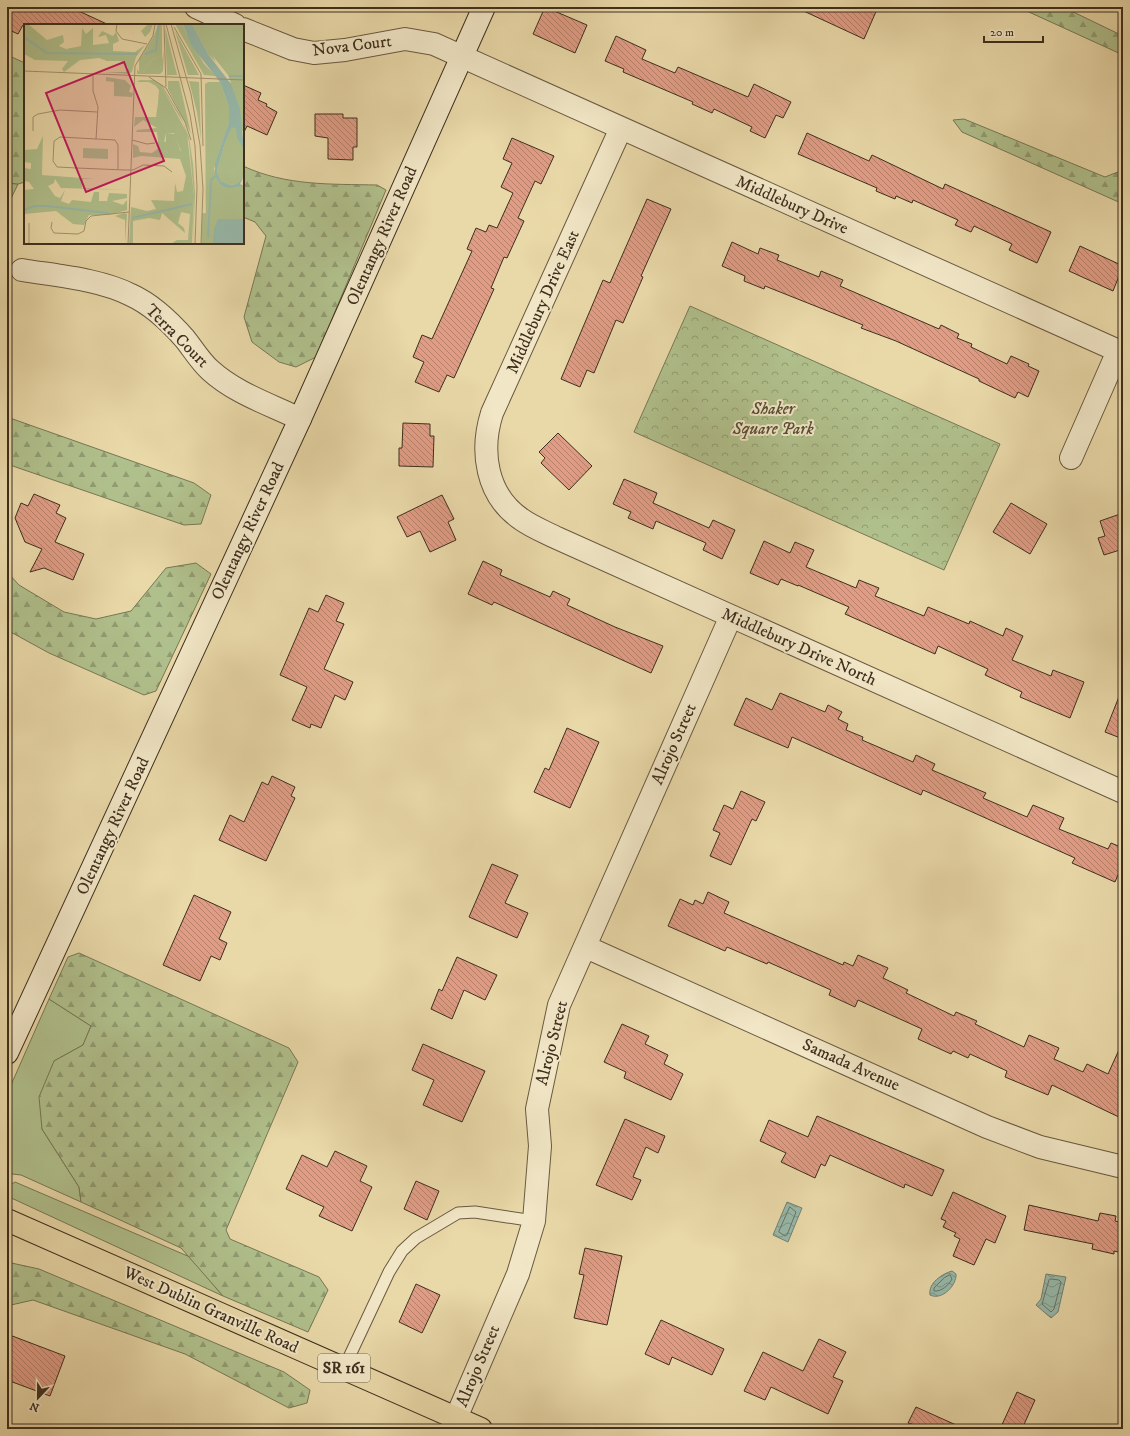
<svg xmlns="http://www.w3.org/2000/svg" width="1130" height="1436" font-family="'IM FELL DW Pica',serif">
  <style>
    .grass { fill: #b0c08c; stroke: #777855 }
    .forest { fill: url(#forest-firs); stroke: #777855 }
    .park { fill: url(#park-crowns); stroke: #777855 }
    .water { fill: url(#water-waves); stroke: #738272 }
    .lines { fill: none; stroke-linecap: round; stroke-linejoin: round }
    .shore { stroke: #6a7464; stroke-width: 1 }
    .building { fill: url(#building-back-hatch); stroke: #3e2f1e }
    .lane-casing { stroke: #695940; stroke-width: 13 }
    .street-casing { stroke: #695940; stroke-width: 24 }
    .secondary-casing { stroke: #3e2f1e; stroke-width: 24 }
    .primary-casing { stroke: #3e2f1e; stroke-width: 24 }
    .lane { stroke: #f1e6c6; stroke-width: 11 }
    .street { stroke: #f1e6c6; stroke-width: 22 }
    .secondary { stroke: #f1e6c6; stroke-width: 22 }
    .primary { stroke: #e9d8a8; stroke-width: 22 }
    .labels { text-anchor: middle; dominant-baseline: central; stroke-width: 4; stroke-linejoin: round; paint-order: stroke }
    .shield { fill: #f1e6c6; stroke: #746650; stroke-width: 1 }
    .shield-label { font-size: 16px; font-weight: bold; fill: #3e2f1e }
    .street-label { font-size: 17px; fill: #3e2f1e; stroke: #f1e6c6 }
    .park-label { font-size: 17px; font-style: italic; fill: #554c34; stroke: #f1e6c6 }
    .inset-river { fill: none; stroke: #97b9aa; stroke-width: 2 }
    .inset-road { fill: none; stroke: #a59471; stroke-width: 1 }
    .view { fill: #c2185b; fill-opacity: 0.15; stroke: #c2185b; stroke-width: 2 }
    .inset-edge { fill: none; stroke: #3e2f1e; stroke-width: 2 }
  </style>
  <defs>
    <pattern id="forest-firs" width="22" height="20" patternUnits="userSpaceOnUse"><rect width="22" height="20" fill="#b0c08c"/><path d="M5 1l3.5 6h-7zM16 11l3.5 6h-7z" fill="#919c72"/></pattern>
    <pattern id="park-crowns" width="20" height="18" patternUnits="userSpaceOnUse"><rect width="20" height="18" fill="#b0c08c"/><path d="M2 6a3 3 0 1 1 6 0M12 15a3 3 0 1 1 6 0" fill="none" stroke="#919c72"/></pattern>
    <pattern id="water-waves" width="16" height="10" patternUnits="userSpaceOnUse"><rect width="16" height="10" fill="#97b9aa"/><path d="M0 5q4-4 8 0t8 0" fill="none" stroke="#7d978a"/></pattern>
    <pattern id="building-back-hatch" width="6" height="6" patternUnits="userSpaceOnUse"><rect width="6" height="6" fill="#e09c84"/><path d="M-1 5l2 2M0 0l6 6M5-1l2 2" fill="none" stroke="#b7806b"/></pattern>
  </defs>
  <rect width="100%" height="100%" fill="#e9d8a8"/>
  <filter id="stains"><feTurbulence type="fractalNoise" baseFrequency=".005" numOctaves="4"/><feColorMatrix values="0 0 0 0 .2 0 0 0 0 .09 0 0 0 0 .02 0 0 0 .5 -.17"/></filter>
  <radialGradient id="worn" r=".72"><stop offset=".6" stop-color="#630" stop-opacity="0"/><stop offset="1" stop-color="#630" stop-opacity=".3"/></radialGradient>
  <path class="grass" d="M7 183 18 184 7 207Z
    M49 999 91 1026 83 1045 54 1061 42 1129 79 1187 81 1202 21 1175 12 1174 7 1176V1094Z
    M15 1182 190 1257 223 1296 7 1196V1187Z"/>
  <path class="forest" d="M1018 7H1063L1123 36V55Z
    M7 55 25 63V182L18 184 7 183Z
    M964 119 1105 177 1123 170V204L962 132 953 120Z
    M243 166C286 186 331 184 377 185L386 190 316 357 296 367 279 362 252 342 244 317 266 236 255 222 243 217Z
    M7 417 194 483 211 495 201 524 184 525 7 464Z
    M196 563 211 574 156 691 144 695 49 653 7 630V572L19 585 64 612 96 619 131 611 166 568Z
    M79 953 289 1048 298 1062 226 1230 230 1239 319 1277 328 1290 308 1332 223 1296 181 1248 81 1202 79 1187 42 1129 39 1097 54 1061 83 1045 91 1026 49 999 68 957Z
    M7 1262 39 1269 284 1372 310 1390 307 1403 289 1408 185 1354 33 1300 11 1305 7 1310Z"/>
  <path class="park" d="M690 306 1000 444 944 570 634 432Z"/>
  <path class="water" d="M787 1202 802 1208 788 1242 773 1235Z
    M952 1271 956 1274C957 1285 942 1301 930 1295 928 1283 942 1274 952 1271Z
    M1046 1274 1066 1277 1058 1312 1051 1318 1036 1305 1041 1299Z"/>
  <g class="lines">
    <path class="shore" d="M790 1207 796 1212 787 1235 785 1236 779 1232Z
      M950 1275 952 1279C949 1285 941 1292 934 1291V1288L944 1278Z
      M1051 1279 1059 1280 1061 1282 1054 1309 1051 1312 1042 1304 1049 1280Z"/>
  </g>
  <path class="building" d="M7 7H70L109 25H23L18 34 7 29Z
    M545 7 587 25 575 53 533 34Z
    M795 7H878L864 39Z
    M616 36 646 50 642 59 675 73 678 67 748 97 754 84 791 102 783 118 776 115 765 138 750 131 752 127 714 109 712 113 692 104 693 102 623 72 624 69 605 61Z
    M243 85 261 93 258 100 267 104 266 106 277 112 267 135 247 126 243 134Z
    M315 114H343V118H357V147H353V160L328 159V138L315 136Z
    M807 133 869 161 872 155 943 189 945 184 1051 232 1037 263 1009 250 1012 244 974 226 971 232 955 225 958 220 913 200 912 203 896 196 895 199 876 191 877 188 798 154Z
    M512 138 554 156 541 184 535 181 518 218 524 221 507 258 504 257 491 288 494 289 454 378 447 375 439 392 415 382 424 362 413 357 422 335 432 339 472 251 467 249 476 228 486 232 489 225 497 228 513 193 501 187 512 163 503 159Z
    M647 199 671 209 641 276 643 277 623 323 616 320 594 373 587 370 580 387 561 379 603 280 610 283Z
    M732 242 758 254 760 248 779 255 777 260 819 277 821 271 843 280 840 286 939 329 941 325 959 334 957 338 972 344 971 347 1007 364 1011 356 1029 364 1028 366 1039 371 1028 397 1018 392 1015 398 979 381V379L896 341 861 328 863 325 765 286 764 289 744 281 745 276 722 266Z
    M1080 246 1123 266 1113 291 1069 271Z
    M403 423 430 424V436H434L433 467 399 466V448H402Z
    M558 433 592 466 569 490 541 463 545 458 539 452Z
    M624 479 657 493 653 503 662 507 709 528 713 520 735 530 722 559 703 550 706 543 656 521 653 529 628 518 631 512 613 504Z
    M34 494 60 505 56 513 66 518 55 542 84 554 73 580 44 568 30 572 42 549 25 542 15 518 21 503 28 506Z
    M442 495 454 519 448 522 456 540 430 552 420 531 407 537 397 517Z
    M1011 503 1047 524 1030 554 993 532Z
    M1123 513V549L1104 555 1098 538 1105 536 1100 521Z
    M764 541 790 553 795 542 814 550 806 567 856 588 859 580 879 588 875 596 924 616 928 607 969 624 970 621 1003 636 1006 628 1023 636 1012 660 1051 676 1053 670 1084 682 1070 718 1020 697 1022 692 985 675 988 669 938 646 935 654 845 614 849 607 798 585V586L781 579 778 585 750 573Z
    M483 561 502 570 500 575 550 597 553 591 570 599 567 605 615 627 663 646 651 673 494 602 492 605 468 594Z
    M326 595 344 603 336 621 344 624 324 669 353 682 345 700 335 695 321 728 311 724 310 728 292 720 307 687 280 675 309 608 318 612Z
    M1122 689H1123V739L1105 732Z
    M780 693 825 712 828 705 842 712 838 719 848 724 846 730 863 737 862 740 913 762 916 755 935 764 932 770 986 793 983 798 1027 817 1033 805 1064 818 1059 829 1108 849 1111 843 1123 848V863L1115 882 1072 863 1075 858 923 790 921 795 792 737 788 748 734 725 746 698 772 710Z
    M567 728 599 742 570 808 534 792 545 768 549 770Z
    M272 776 295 787 291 796 295 798 266 861 219 840 230 815 244 822 262 782 268 785Z
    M741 791 765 802 756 821 752 819 731 865 710 856 720 833 713 830 724 805 733 809Z
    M492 864 518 875 505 903 528 913 517 938 469 917Z
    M708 892 729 902 724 913 843 965 844 962 853 966 858 955 888 968 883 978 908 990 906 993 954 1016 956 1012 977 1021 975 1024 1024 1047 1029 1035 1059 1048 1054 1059 1083 1072 1087 1064 1108 1074 1123 1041V1119L1052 1085 1048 1095 1005 1077 1007 1071 970 1054 968 1058 953 1051 951 1054 918 1039 922 1029 858 1000 855 1007 829 995 831 990 768 962 767 964 727 947 725 951 668 926 680 899 693 905 695 900 703 904Z
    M194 895 231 912 219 939 227 943 220 960 211 956 200 981 163 965Z
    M457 957 497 975 485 1000 464 990 452 1019 431 1009 439 989 442 991Z
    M622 1024 649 1036 645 1044 668 1055 664 1064 683 1074 671 1100 624 1078 626 1072 604 1062Z
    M423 1044 485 1071 462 1122 423 1105 434 1080 412 1070Z
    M817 1116 944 1170 932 1196 905 1184 904 1188 830 1155 825 1166 821 1164 815 1178 781 1162 786 1153 760 1141 769 1120 808 1137Z
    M625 1119 665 1136 658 1153 646 1147 633 1177 641 1180 632 1200 596 1185Z
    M335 1151 367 1166 360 1181 372 1187 352 1231 319 1216 324 1207 286 1189 302 1155 327 1167Z
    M416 1181 439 1191 427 1220 404 1209Z
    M953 1192 1006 1216 995 1243 986 1239 974 1265 953 1256 960 1239 954 1236 956 1233 943 1227 946 1221 941 1219Z
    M1029 1205 1098 1221 1100 1213 1116 1216 1115 1221 1123 1223V1253L1114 1251V1254L1092 1249 1093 1244 1024 1230Z
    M585 1248 622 1256 607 1325 574 1318 584 1275 579 1274Z
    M416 1284 440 1295 422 1333 399 1322Z
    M661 1320 724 1349 712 1375 672 1357 669 1365 645 1354Z
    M7 1334 65 1356 50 1396 7 1380Z
    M819 1339 846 1352 833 1377 843 1381 828 1414 771 1387 765 1400 744 1391 763 1352 803 1371Z
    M1017 1392 1035 1400 1022 1429H1000Z
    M916 1407 965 1429H910L912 1424 908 1423Z"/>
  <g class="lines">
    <g class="lane-casing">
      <path id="lane" d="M344 1368 389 1272 402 1251 416 1238 458 1213 475 1212 534 1221"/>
    </g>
    <g class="street-casing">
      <path id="street" d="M196 7 235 25
        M243 29 293 49 314 53 345 50 405 39 434 44 1123 353
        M621 128 492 413C480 451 486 495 521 519 532 527 545 532 557 538L1123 792
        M22 270C58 276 99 279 131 295 151 304 171 323 185 339 193 349 200 361 210 370 235 393 269 404 300 419
        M1071 458 1118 351
        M586 947 987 1127 1040 1147 1123 1167
        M456 1418 518 1274 534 1221 540 1146 537 1109 559 1005 731 616"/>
    </g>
    <g class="secondary-casing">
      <path id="secondary" d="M7 1053 300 419 484 7"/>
    </g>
    <g class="primary-casing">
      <path id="primary" d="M7 1220 481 1429"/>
    </g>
    <use href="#lane" class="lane"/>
    <use href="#street" class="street"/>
    <use href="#secondary" class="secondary"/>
    <use href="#primary" class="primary"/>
  </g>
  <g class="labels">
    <rect class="shield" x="318" y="1354" width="52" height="28" rx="3"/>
    <g class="shield-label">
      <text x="344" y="1368">SR 161</text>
    </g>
    <g class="street-label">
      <text transform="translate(352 46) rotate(-7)">Nova Court</text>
      <text transform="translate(792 205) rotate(24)">Middlebury Drive</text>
      <text transform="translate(382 236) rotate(-66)">Olentangy River Road</text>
      <text transform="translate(543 302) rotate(-66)">Middlebury Drive East</text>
      <text transform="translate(177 336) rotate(45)">Terra Court</text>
      <text transform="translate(248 531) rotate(-65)">Olentangy River Road</text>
      <text transform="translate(799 647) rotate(24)">Middlebury Drive North</text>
      <text transform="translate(674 744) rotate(-66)">Alrojo Street</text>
      <text transform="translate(113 826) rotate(-65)">Olentangy River Road</text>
      <text transform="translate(552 1043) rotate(-76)">Alrojo Street</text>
      <text transform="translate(851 1065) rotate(24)">Samada Avenue</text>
      <text transform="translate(211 1310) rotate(24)">West Dublin Granville Road</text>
      <text transform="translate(478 1366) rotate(-67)">Alrojo Street</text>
    </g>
    <g class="park-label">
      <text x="773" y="409">Shaker<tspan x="773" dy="20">Square Park</tspan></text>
    </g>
  </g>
  <g transform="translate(24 24)">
    <rect width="220" height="220" fill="#e9d8a8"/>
    <path d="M172 0H220V95L204 51 178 18ZM141 3 153 51H143ZM151 7 175 51H164ZM140 27 139 47 136 50H113V44L114 47 119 48 128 36 135 32 138 35 136 46ZM130 56 138 61 156 91 165 113 169 140 171 170 169 220 170 172 165 118 159 99 139 65 129 57H113ZM144 57H155L167 110 144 65ZM165 57 175 58 177 115 173 88ZM142 109 151 110 157 129H144L134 124V116L142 118Z" fill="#b0c08c"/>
    <path d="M0 0H4L23 16 39 11 40 18 35 22 42 25 57 22 58 4 62 10 69 4V21L85 19 82 11 74 13 78 7 89 12 92 8 95 17 89 20V27L111 28 121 21 112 33 108 48 105 50 80 48H102L104 43 97 37H83L75 34 56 36 40 48 38 45 44 37 11 36 0 30ZM124 0H129L126 8 121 13 117 7ZM134 0H138V46L135 32 128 36 119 48H115V36L130 12ZM168 0H172L192 38 184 30ZM82 53 101 56 107 62 105 68 109 69 108 73 90 72V58L82 57ZM116 56 129 57 139 65 163 109 170 172 168 220H147L153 216H164L166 190 157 188 154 199 160 204 161 209 138 189 136 196 125 194 109 197V220H105L107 183 123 187 132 185 127 176 150 177 151 159 153 168 159 167 162 152 156 135 117 132 109 134V120L114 122 116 128 128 129 135 124 144 129 157 127 150 109H142L140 118 134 116 133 108H112L113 106 133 104 119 96 110 103 111 93H132L134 79 135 66 132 62 125 58H113ZM184 58H196L205 83V98L190 145 198 162H220V191L182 220 181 60ZM206 59H213L218 85H220V111L216 101 214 80ZM208 102 212 105 220 125V152L212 160 206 161 197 157 193 147 201 119ZM19 112 18 151 71 155H59L58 164 104 166 37 164 31 155 30 159 24 162 31 172 36 174 41 166 37 177 45 180 48 176 67 178 70 168H75V177H83L85 169 103 170V174L88 177 99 181 103 176V186L85 191H65L60 201 49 200 32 187 0 190V166L10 165 5 158 0 157V144L7 145V139L0 138V126L13 125ZM100 189 103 190 101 219V196L91 192Z" fill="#b0c08c"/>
    <path d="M151 0H159L162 9 180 40 192 52 180 51ZM59 124 84 125V135L59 134ZM220 182V220H177L178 189 214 192Z" fill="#b0c08c"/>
    <path d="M159 0H168L184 30 207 60 216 85 220 125 213 114 212 105 208 103 201 119 193 147 197 157 206 161 212 160 220 152 216 160 220 162 204 164 198 162 191 152V140L205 98V83L196 58 167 21ZM194 195H220V220H189L190 205Z" fill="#97b9aa"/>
    <path class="inset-river" d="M0 13 23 29 113 30M121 30 132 26 135 0M205 52H220M0 186 10 182H23L84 189M108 194 168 180M184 213 187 156 191 152"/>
    <path class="inset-road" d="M93 0 92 7 98 15 123 20M140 0 142 63M142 0 166 91 171 122 173 163 171 220M147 0 167 70 176 121 179 165 177 220M150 3 177 50 179 122M0 47 220 56M69 52V67L74 83 72 115M125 53 142 64 161 98 167 116M9 107V93L14 90 36 86 73 88M108 116 123 120 131 119M94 145V121L91 116 36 113 30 117 29 137 33 143 53 144 101 146H109L119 141 140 142 148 148M28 198 27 204 30 209 54 210 60 207 62 197 67 192 105 188M5 220V199M104 220 111 42 129 12 131 0"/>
    <path class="view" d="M100 38 140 137 62 168 22 69Z"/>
    <rect width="220" height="220" class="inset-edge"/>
  </g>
  <rect width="1130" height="1436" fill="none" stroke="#e9d8a8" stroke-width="24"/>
  <rect x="8" y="8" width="1114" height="1420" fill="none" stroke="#3e2f1e" stroke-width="2"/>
  <rect x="12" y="12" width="1106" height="1412" fill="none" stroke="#3e2f1e"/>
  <g transform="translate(38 1398) rotate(202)" stroke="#f1e6c6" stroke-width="3" paint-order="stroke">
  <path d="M0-3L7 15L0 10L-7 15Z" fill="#3e2f1e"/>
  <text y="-6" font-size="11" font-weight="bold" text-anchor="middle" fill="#3e2f1e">N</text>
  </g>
  <path d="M984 36v6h59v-6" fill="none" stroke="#3e2f1e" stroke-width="2"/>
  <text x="990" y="36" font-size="12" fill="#3e2f1e" stroke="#f1e6c6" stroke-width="3" paint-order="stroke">20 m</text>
  <rect width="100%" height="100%" filter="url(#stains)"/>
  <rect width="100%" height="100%" fill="url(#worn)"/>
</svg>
